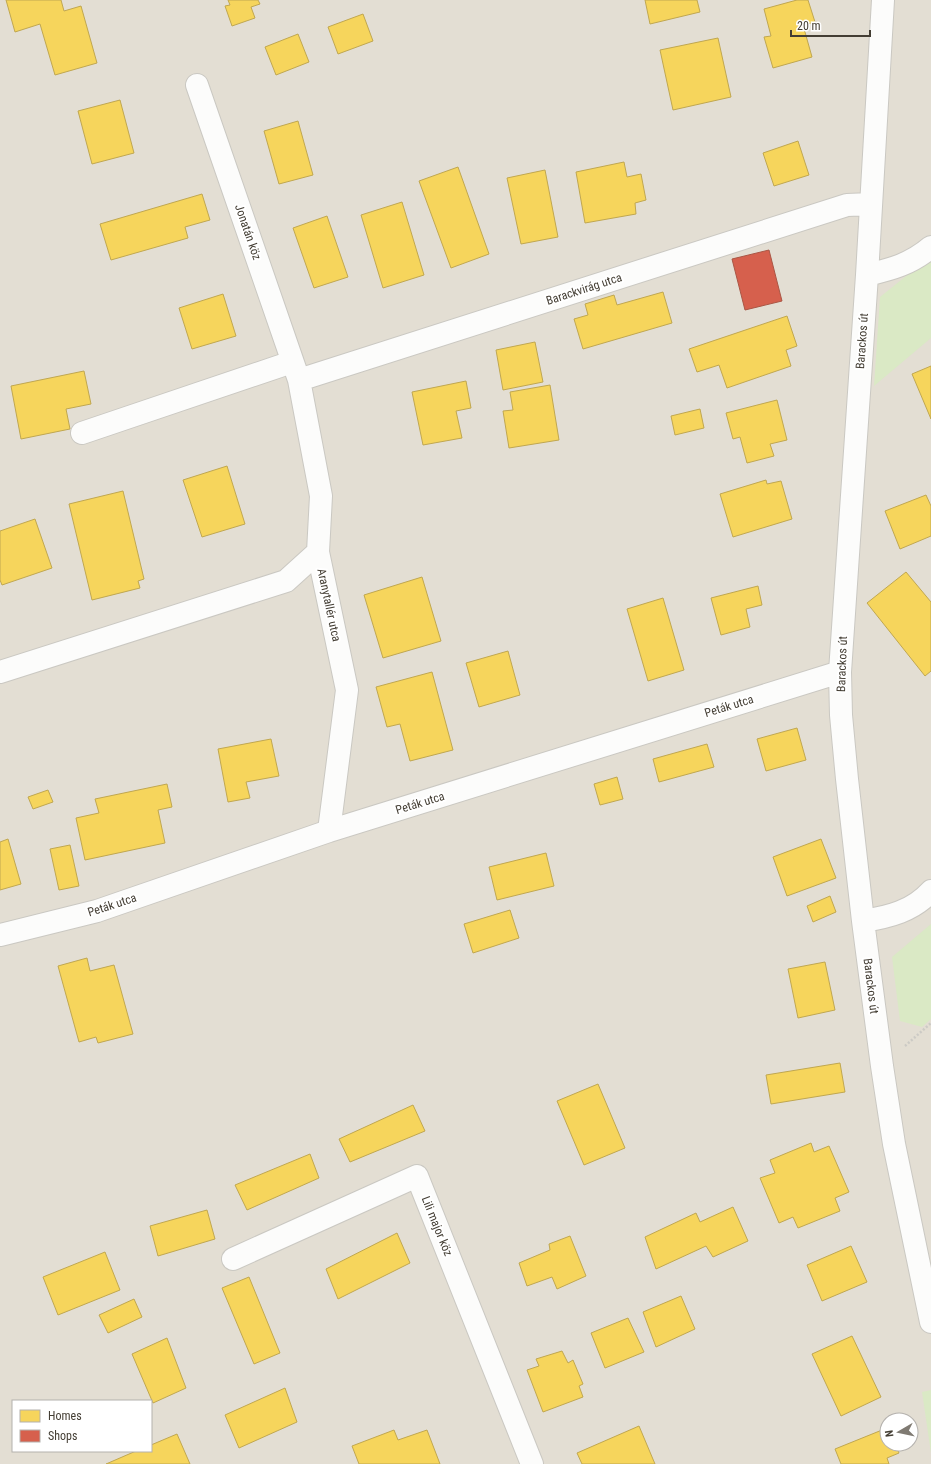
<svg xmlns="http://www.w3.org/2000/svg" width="931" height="1464" font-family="'Roboto Condensed',sans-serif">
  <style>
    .residential { fill: #e3ded3; fill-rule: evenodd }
    .green { fill: #dae9c5 }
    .homes { fill: #f6d55c; stroke: #c0a750 }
    .shops { fill: #d6604d; stroke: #aa5645 }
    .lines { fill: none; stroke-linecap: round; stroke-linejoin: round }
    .street-casing { stroke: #cac8c2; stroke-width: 24 }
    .path { stroke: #cccac5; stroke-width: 2.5; stroke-dasharray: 2 2; stroke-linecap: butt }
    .street { stroke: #fcfcfb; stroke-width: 22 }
    .labels { text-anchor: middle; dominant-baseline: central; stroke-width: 4; stroke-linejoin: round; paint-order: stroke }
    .street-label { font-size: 12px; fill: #433d33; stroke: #fff }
  </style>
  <rect width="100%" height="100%" fill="#eeece6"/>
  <path class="residential" d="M0 0H931V1464H0ZM13 1401H151V1451H13ZM887 1420H911V1444H887Z"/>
  <path class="green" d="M931 256V338L874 386 880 297Z
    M931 924V1019L922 1027 900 1021 892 957Z
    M931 1390V1453L922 1392Z"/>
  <path class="homes" d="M6 0H61L64 11 81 6 97 63 55 75 40 24 15 32Z
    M228 0H258L260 4 251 7 255 18 232 26 225 6 230 5Z
    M645 0H697L700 12 650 24Z
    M797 0H808L815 22 803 25 812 57 773 68 764 37 771 36 764 9Z
    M363 14 373 41 338 54 328 27Z
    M298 34 309 62 276 75 265 47Z
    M718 38 731 97 673 110 660 50Z
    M120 100 134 153 92 164 78 111Z
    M298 121 313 175 279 184 264 131Z
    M798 141 809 175 774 186 763 153Z
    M624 162 627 177 641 174 646 200 635 203 636 214 585 223 576 172Z
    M458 167 489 254 451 268 419 181Z
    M545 170 558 237 521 244 507 178Z
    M202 194 210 220 185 227 188 238 111 260 100 224Z
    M402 202 424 275 383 288 361 215Z
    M327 216 348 277 314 288 293 228Z
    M663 292 672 323 583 349 574 319 588 315 585 304 614 295 617 305Z
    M223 294 236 336 192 349 179 308Z
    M787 316 797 346 786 350 791 366 727 388 719 365 697 372 689 349Z
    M535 342 543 382 503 390 496 350Z
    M931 366V419L912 374Z
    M84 371 91 404 66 409 70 429 21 439 11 386Z
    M466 381 471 408 456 411 462 438 423 445 412 392Z
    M550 385 559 440 509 448 503 411 513 410 510 392Z
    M777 400 787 440 770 444 774 456 747 463 740 437 733 439 726 413Z
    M700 409 704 428 675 435 671 416Z
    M227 466 245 524 202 537 183 480Z
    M766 480 767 484 781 481 792 519 733 537 720 494Z
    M123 491 144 579 138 581 140 588 92 600 69 504Z
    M926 495 931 506V536L900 549 885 511Z
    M35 519 52 568 2 585 0 580V531Z
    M906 572 931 602V671L925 676 867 603Z
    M422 577 441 641 383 658 364 595Z
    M758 586 762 605 746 609 750 627 721 635 711 598Z
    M663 598 684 670 648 681 627 609Z
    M508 651 520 695 479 707 466 663Z
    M432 672 453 750 410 761 400 724 387 727 376 687Z
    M797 728 806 760 766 771 757 739Z
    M271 739 279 776 246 782 250 798 228 802 218 749Z
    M707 744 714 767 659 782 653 759Z
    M617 777 623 799 600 805 594 784Z
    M167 784 172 807 158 810 165 843 85 860 76 818 99 813 95 799Z
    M48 790 53 802 33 809 28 797Z
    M8 839 21 884 0 890V842Z
    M821 839 836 878 787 896 773 857Z
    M70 845 79 886 59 890 50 849Z
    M546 853 554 886 497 900 489 867Z
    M830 896 836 912 813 922 807 906Z
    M510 910 519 938 473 953 464 924Z
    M87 958 90 971 114 965 133 1034 98 1043 96 1037 79 1042 58 966Z
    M825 962 835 1010 798 1018 788 969Z
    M840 1063 845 1092 771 1104 766 1075Z
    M598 1084 625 1148 584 1165 557 1101Z
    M413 1105 425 1131 350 1162 339 1139Z
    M811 1143 814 1152 829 1146 849 1192 835 1198 840 1211 798 1228 793 1217 779 1223 760 1178 775 1173 770 1160Z
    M310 1154 319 1178 247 1210 235 1185Z
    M733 1207 748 1241 713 1257 706 1246 656 1269 645 1237 696 1213 700 1222Z
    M207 1210 215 1239 158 1256 150 1226Z
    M397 1233 410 1263 338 1299 326 1269Z
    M570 1236 586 1276 557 1289 552 1277 527 1286 519 1263 550 1250 549 1244Z
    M851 1246 867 1282 822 1301 807 1265Z
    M105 1252 120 1290 58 1315 43 1277Z
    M249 1277 280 1353 254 1364 222 1288Z
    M681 1296 695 1329 656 1347 643 1312Z
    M134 1299 142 1317 108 1333 99 1315Z
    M628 1318 644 1352 605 1368 591 1333Z
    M852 1336 881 1397 841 1416 812 1354Z
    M167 1338 186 1388 153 1403 132 1354Z
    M562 1351 568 1363 573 1360 583 1384 579 1386 583 1397 543 1412 527 1370 539 1366 536 1359Z
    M285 1388 297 1422 239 1448 225 1415Z
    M639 1426 655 1464H582L577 1453Z
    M887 1428V1444H895L899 1453 887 1458 889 1464H841L835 1449Z
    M394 1430 398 1440 427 1430 440 1464H359L352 1446Z
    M177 1434 190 1464H106L136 1451H151V1445Z"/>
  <path class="shops" d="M769 250 782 301 745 310 732 259Z"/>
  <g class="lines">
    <g class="street-casing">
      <path id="street" d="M883 0 867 275 840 672 841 715 847 779 863 921 882 1066 894 1144 931 1322
        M197 85 299 380 321 496 318 552 347 690 329 831
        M867 275C892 269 911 264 931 247
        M299 380 847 205 871 204
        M82 433 292 362
        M0 672 286 581 318 552
        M863 921C889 917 913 911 931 891
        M0 935 97 911 329 831 840 672
        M233 1259 417 1176 532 1464"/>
    </g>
    <path class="path" d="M905 1046 931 1023"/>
    <use href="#street" class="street"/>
  </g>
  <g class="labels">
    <g class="street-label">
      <text transform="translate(248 232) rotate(71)">Jonatán köz</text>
      <text transform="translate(584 289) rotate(-18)">Barackvirág utca</text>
      <text transform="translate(862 341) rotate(-86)">Barackos út</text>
      <text transform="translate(329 605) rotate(78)">Aranytallér utca</text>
      <text transform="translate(842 664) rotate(-88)">Barackos út</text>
      <text transform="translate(729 706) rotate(-17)">Peták utca</text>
      <text transform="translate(420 803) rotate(-17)">Peták utca</text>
      <text transform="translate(112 905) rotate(-18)">Peták utca</text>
      <text transform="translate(871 986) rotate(83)">Barackos út</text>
      <text transform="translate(437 1226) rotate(68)">Lili major köz</text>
    </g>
  </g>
  <rect x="12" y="1400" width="140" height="52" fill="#ffffff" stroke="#b4b1ad"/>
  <rect x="20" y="1410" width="20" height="12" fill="#f6d55c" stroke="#b4b1ad"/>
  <text x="48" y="1420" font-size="12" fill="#433d33">Homes</text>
  <rect x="20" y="1430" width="20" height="12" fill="#d6604d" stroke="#b4b1ad"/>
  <text x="48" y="1440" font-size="12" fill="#433d33">Shops</text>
  <g transform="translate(899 1432) rotate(261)"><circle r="19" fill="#ffffff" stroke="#b4b1ad"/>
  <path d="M0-3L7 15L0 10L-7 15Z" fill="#7f7a72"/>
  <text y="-6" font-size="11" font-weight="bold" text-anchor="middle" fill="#433d33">N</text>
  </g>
  <path d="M791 30v6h79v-6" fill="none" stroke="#433d33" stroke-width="2"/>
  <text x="797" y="30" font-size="12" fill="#433d33" stroke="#ffffff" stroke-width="3" paint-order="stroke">20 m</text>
</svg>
